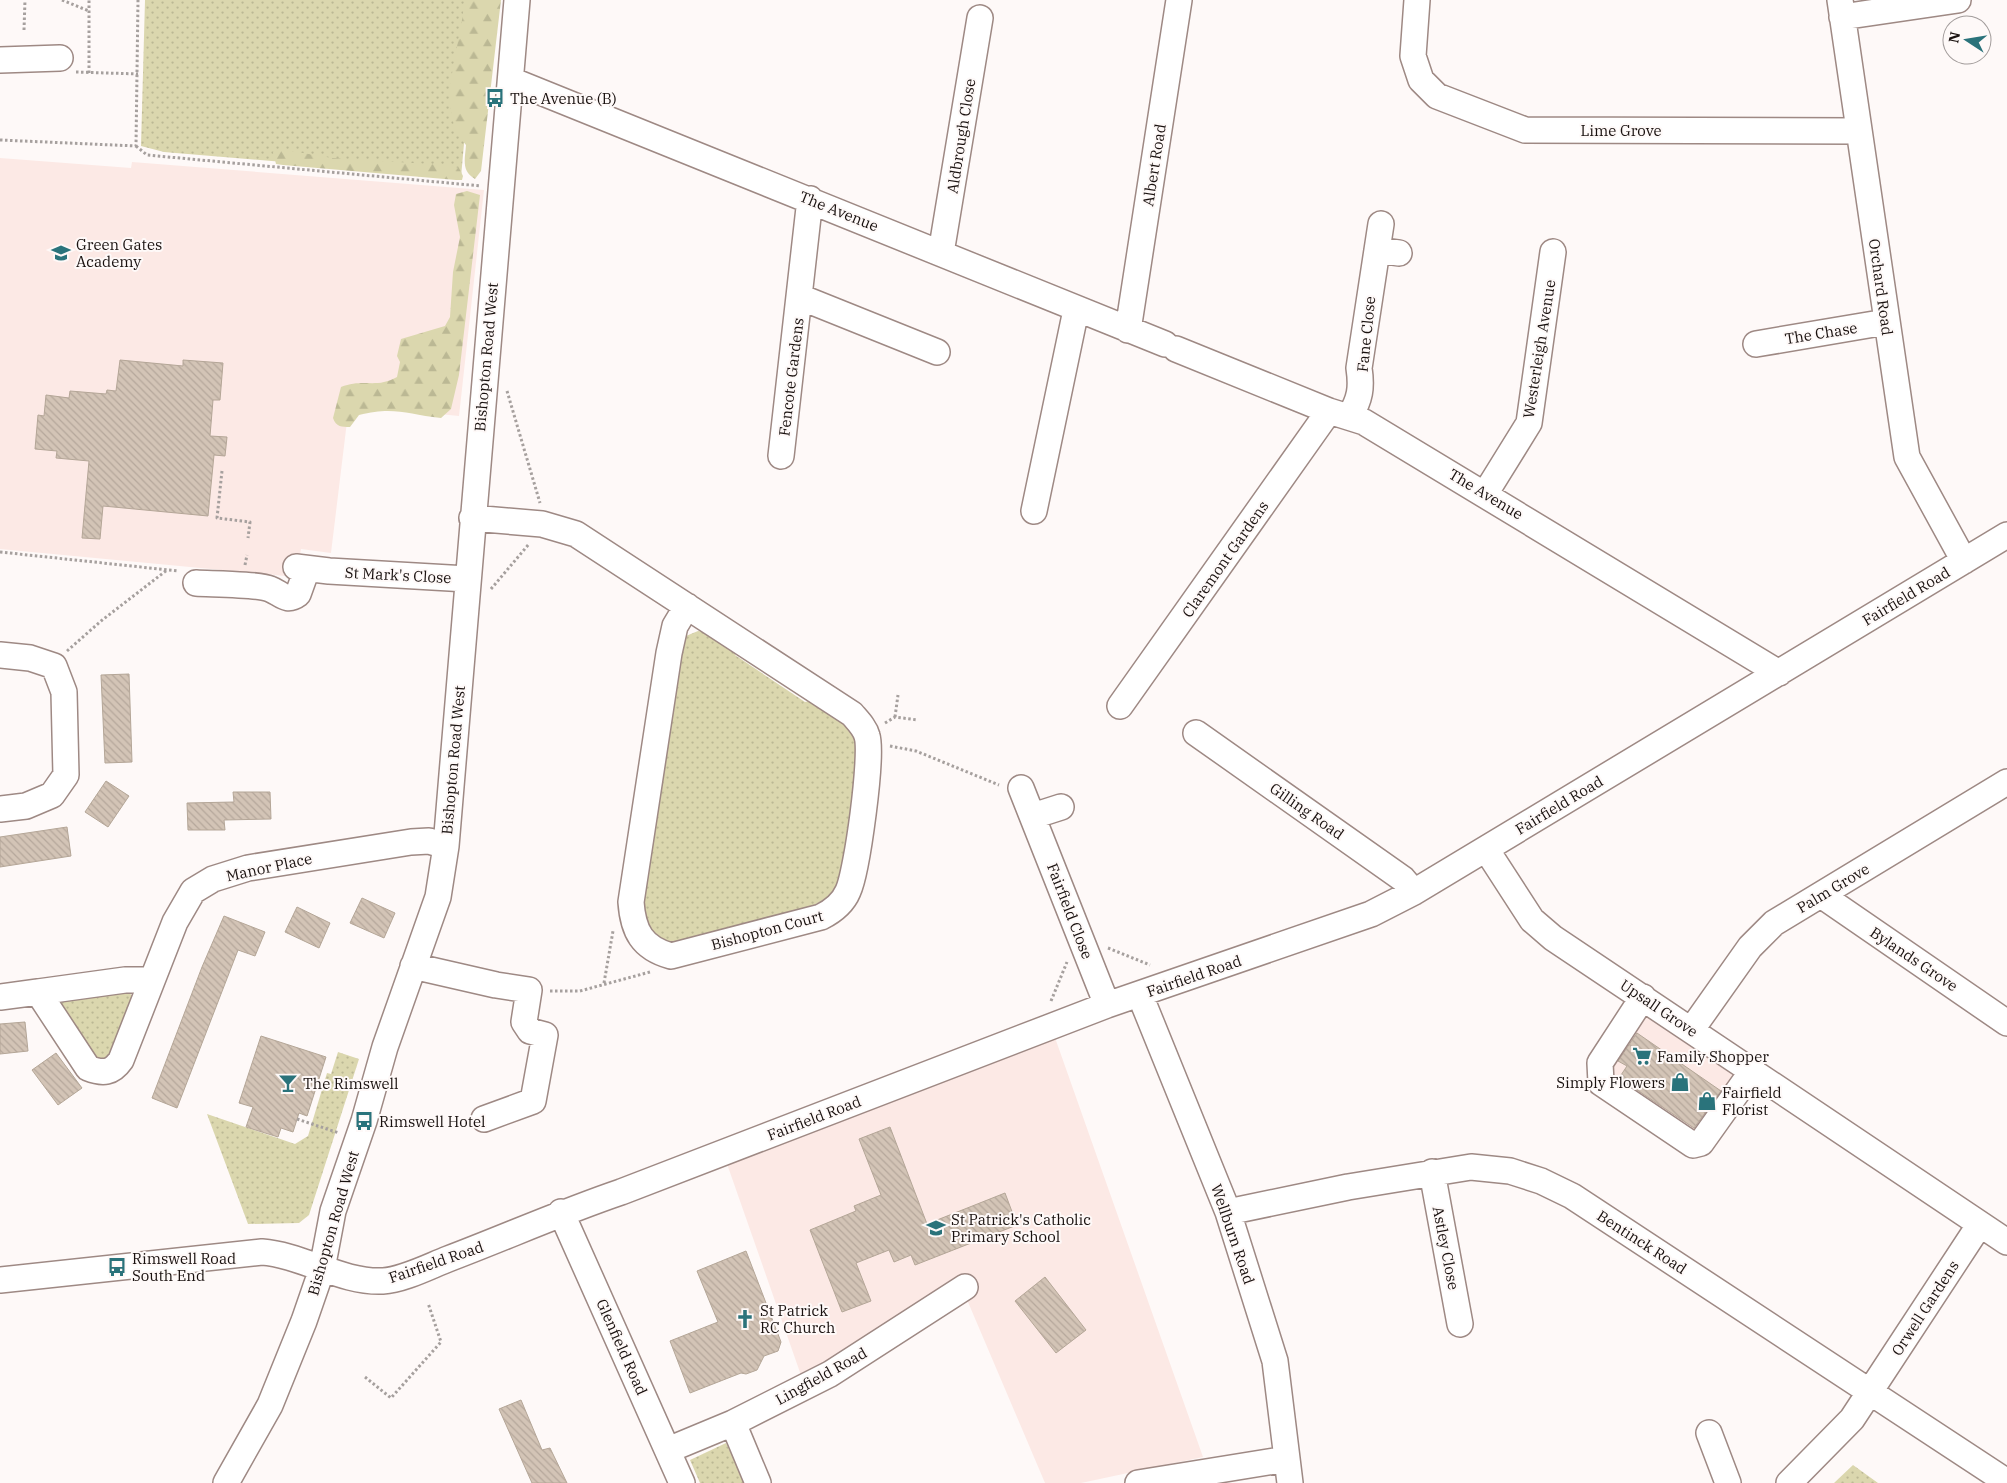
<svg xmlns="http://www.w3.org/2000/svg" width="2007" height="1483" font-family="'IBM Plex Serif',serif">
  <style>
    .built { fill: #fce9e5 }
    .grass { fill: url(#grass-dots) }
    .forest { fill: url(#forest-firs) }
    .building { fill: url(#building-back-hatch); stroke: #b4a697 }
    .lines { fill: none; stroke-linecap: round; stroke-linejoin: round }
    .minor-casing { stroke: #9e8984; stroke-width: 28 }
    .path { stroke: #a6a09e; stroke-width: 3; stroke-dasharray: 2.5 2.5; stroke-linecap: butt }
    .minor { stroke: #fff; stroke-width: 25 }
    .labels { text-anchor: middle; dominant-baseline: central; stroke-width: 4; stroke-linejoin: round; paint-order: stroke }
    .poi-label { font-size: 15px; fill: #19110f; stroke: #fef9f8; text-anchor: start }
    .street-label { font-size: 15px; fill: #19110f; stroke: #fef9f8 }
  </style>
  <defs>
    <pattern id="grass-dots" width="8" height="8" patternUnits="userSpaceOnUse" patternTransform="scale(1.25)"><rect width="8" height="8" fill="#dbd7ae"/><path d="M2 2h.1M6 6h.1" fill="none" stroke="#bbb894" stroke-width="1.8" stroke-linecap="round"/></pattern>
    <pattern id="forest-firs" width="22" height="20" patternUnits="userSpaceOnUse" patternTransform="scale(1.25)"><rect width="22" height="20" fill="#dbd7ae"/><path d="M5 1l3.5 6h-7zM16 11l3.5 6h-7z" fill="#bbb894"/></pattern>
    <pattern id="building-back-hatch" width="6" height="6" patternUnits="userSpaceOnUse" patternTransform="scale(1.25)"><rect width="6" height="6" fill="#d3c4b6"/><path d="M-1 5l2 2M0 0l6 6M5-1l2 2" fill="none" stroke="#b5a79b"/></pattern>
  </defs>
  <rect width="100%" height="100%" fill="#fef9f8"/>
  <path class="built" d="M0 158 131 168 132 162 484 190 459 416 349 405 331 553 301 549 296 577 0 549Z
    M1633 1005 1751 1080 1700 1155 1585 1081Z
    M1053 1032 1203 1457 1081 1483H1045L965 1295 803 1381 726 1161Z"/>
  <path class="grass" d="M145 0H477L461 177 164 152 141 146Z
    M698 631 707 632 736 647 735 655 805 702 815 700 848 726 856 735 859 768 840 877 836 888 830 896 805 910 675 943 655 937 641 916 681 638Z
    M128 992 136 999 113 1058 101 1066 59 1005 61 1001Z
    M338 1052 359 1059 309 1215 299 1223 248 1224 207 1114 295 1144 308 1136 327 1073 331 1074Z
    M726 1443 746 1483H700L690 1460Z
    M1853 1465 1878 1483H1834Z"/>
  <path class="forest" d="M464 0H501L481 171 475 179C461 171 465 159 466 145 432 107 463 45 464 0Z
    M279 149 332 158 445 165 459 168 463 176 462 180H456L283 165 276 164 273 152Z
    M467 191 480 195 459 375 451 409 441 418C407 414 393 406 359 415L350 427C342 427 336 427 333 418L341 387C364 378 376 389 397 377L400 362 397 356 401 339 445 326 450 317 453 272 460 237 454 205 456 194Z"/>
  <path class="building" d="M120 360 183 366V360L223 363 220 400H213L210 436 227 437 225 456 214 455 208 516 103 506 100 539 82 538 89 461 56 458 57 451 35 449 38 415 44 416 46 395 69 398 70 391 106 394 107 390 116 391Z
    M129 674 132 762 105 763 101 675Z
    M106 781 129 796 108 827 85 812Z
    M233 792H270L271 819 224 820 225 830H188L187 803 234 802Z
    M67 827 71 856 0 867V837Z
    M362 898 395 913 384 938 350 923Z
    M297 907 330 923 319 948 285 932Z
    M224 916 265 932 255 956 238 950 177 1108 152 1098 202 967Z
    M25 1022 28 1051 0 1054V1024Z
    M1637 1033 1721 1091 1694 1128 1619 1078 1627 1066 1618 1061Z
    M261 1036 326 1057 307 1116 299 1113 293 1132 281 1128 278 1137 246 1127 253 1107 239 1103Z
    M56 1053 82 1088 58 1105 32 1070Z
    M890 1127 927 1224 1005 1193 1017 1225 915 1265 911 1255 894 1262 889 1250 856 1263 871 1301 842 1312 810 1230 856 1211 854 1206 881 1195 859 1139Z
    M746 1251 781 1342 778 1351 764 1356 757 1370 746 1374 741 1373 690 1393 670 1341 718 1322 697 1271Z
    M1045 1277 1086 1330 1056 1353 1015 1301Z
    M521 1400 542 1450 550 1448 567 1483H532L499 1409Z"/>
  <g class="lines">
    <g class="minor-casing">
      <path id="minor" d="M1417 0 1413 56 1421 80 1437 96 1525 130 1859 131
        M1840 0 1907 457 1964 561
        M1842 17 1958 0
        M0 60 60 58
        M511 80 1165 344
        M1377 250 1399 253
        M941 253 980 18
        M800 297 937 352
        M1128 330 1179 0
        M1756 344 1886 322
        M1176 349 1329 411 1364 422 1779 673
        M1350 416C1360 399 1362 388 1359 368L1381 224
        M781 456 810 199
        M1485 494 1529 423 1553 252
        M1034 511 1076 310
        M472 518 542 524 576 534 852 714C858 721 865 728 867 736 873 755 857 872 848 891 843 903 833 911 821 917L671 956C642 948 633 931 631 902L669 653 675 626 687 606
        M296 567 329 571 467 579
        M196 583C211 584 258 584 270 589 281 593 286 603 298 594L307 569
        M0 655 30 658 54 666 64 692 66 775 52 795 26 806 0 809
        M1120 706 1329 411
        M1196 733 1403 879 1414 892
        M1021 788 1107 1005
        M1033 816 1061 807
        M1486 849 1532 920 1553 938 2007 1242
        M1821 895 2007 1023
        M413 966 496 985 529 990 524 1022 530 1031 545 1035 533 1101 484 1119
        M38 992 125 980H151
        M1140 995 1228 1212 1275 1361 1290 1483
        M0 997 38 992 88 1068C103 1074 112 1073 121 1060L175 922 193 891 213 879 248 868 411 842 429 841 446 846
        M1643 997 1600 1063 1601 1083 1693 1145 1701 1143 1753 1070
        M1692 1029 1750 947 1774 923 2007 782
        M1432 1172 1460 1324
        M561 1212 682 1483
        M1228 1212 1348 1187 1471 1167 1510 1171 1541 1181 1572 1196 2007 1482
        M0 1280 262 1252C302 1255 342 1283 383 1281 403 1280 430 1266 448 1259 506 1237 562 1212 621 1192L1107 1005 1371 914 1414 892 2007 535
        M733 1423 758 1483
        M1709 1433 1728 1483
        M668 1450 733 1423 830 1374 965 1287
        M226 1483 270 1405 304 1321 322 1269 333 1211 364 1121 385 1047 438 897 446 846 517 0
        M1138 1483 1287 1459
        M1789 1483 1852 1419 1980 1224"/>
    </g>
    <path class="path" d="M62 0 89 11
      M24 30 25 0
      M76 72 138 74
      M89 73V0
      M0 140 136 146 138 0
      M136 146 147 155 481 186
      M507 391 540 503
      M222 471 217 518 250 522 248 538
      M0 552 178 571
      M245 565 247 555
      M491 589 529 544
      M67 651 101 621 167 570
      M895 717 898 695
      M885 723 895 717 918 720
      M890 746 916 751 999 785
      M1108 948 1150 965
      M604 983 613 931
      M550 991H580L650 972
      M1051 1001 1067 962
      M297 1119 339 1133
      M365 1377 391 1398 441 1342 428 1303"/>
    <use href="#minor" class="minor"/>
  </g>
  <defs>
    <g id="bus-bare" transform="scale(1.5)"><path d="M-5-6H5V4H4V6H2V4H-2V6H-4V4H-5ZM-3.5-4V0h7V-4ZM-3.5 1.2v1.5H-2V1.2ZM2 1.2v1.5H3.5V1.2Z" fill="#2a737b" stroke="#fef9f8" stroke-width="2.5" paint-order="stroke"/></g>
    <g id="school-bare" transform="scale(1.5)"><path d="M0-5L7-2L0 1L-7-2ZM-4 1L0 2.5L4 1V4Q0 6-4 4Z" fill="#2a737b" stroke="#fef9f8" stroke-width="2.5" paint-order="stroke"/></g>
    <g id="supermarket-bare" transform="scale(1.5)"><path d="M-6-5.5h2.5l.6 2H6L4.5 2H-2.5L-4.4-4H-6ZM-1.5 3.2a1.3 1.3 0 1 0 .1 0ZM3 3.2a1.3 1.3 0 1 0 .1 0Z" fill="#2a737b" stroke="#fef9f8" stroke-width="2.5" paint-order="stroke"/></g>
    <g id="shop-bare" transform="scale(1.5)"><path d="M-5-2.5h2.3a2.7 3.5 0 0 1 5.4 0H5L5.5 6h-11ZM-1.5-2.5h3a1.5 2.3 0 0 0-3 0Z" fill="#2a737b" stroke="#fef9f8" stroke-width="2.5" paint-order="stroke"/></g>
    <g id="bar-bare" transform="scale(1.5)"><path d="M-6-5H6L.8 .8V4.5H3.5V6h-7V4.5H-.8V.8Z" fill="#2a737b" stroke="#fef9f8" stroke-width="2.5" paint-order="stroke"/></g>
    <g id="church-bare" transform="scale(1.5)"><path d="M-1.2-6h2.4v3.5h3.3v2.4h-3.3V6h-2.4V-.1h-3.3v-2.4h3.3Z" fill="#2a737b" stroke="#fef9f8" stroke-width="2.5" paint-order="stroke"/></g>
  </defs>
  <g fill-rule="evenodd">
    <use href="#bus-bare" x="495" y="98"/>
    <use href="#school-bare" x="61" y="253"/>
    <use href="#supermarket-bare" x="1642" y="1056"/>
    <use href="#shop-bare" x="1680" y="1082"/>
    <use href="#bar-bare" x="288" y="1083"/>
    <use href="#shop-bare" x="1707" y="1101"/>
    <use href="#bus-bare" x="364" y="1121"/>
    <use href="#school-bare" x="936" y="1228"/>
    <use href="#bus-bare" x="117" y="1267"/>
    <use href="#church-bare" x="745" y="1319"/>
  </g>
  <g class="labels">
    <g class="poi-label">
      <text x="510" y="98">The Avenue (B)</text>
      <text x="76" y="244">Green Gates<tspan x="76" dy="17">Academy</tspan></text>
      <text x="1657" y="1056">Family Shopper</text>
      <text x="1665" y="1082" text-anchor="end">Simply Flowers</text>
      <text x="303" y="1083">The Rimswell</text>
      <text x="1722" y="1092">Fairfield<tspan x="1722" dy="17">Florist</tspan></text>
      <text x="379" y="1121">Rimswell Hotel</text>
      <text x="951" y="1219">St Patrick's Catholic<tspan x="951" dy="17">Primary School</tspan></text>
      <text x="132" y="1258">Rimswell Road<tspan x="132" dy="17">South End</tspan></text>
      <text x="760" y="1310">St Patrick<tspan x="760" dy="17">RC Church</tspan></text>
    </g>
    <g class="street-label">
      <text x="1621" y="130">Lime Grove</text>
      <text transform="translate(961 136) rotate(-81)">Aldbrough Close</text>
      <text transform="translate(1154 165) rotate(-81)">Albert Road</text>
      <text transform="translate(839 211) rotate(22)">The Avenue</text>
      <text transform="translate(1881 287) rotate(82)">Orchard Road</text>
      <text transform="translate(1821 333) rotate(-9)">The Chase</text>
      <text transform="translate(1366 334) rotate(-84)">Fane Close</text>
      <text transform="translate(1539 349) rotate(-81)">Westerleigh Avenue</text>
      <text transform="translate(486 357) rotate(-85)">Bishopton Road West</text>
      <text transform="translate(791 377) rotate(-83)">Fencote Gardens</text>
      <text transform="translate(1486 494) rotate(31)">The Avenue</text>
      <text transform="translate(1225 559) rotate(-55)">Claremont Gardens</text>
      <text transform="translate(398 575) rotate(3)">St Mark's Close</text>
      <text transform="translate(1906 596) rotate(-31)">Fairfield Road</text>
      <text transform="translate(453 760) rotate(-85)">Bishopton Road West</text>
      <text transform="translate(1559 805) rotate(-31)">Fairfield Road</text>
      <text transform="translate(1307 811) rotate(35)">Gilling Road</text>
      <text transform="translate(269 867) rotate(-12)">Manor Place</text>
      <text transform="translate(1833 888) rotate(-31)">Palm Grove</text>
      <text transform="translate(1070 911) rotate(69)">Fairfield Close</text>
      <text transform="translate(767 930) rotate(-15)">Bishopton Court</text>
      <text transform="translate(1914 959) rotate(34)">Bylands Grove</text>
      <text transform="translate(1194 976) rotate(-19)">Fairfield Road</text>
      <text transform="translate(1659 1008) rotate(34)">Upsall Grove</text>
      <text transform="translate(814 1118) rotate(-21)">Fairfield Road</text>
      <text transform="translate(333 1223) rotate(-74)">Bishopton Road West</text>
      <text transform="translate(1233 1234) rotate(71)">Wellburn Road</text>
      <text transform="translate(1642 1242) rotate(33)">Bentinck Road</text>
      <text transform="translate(1446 1248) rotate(79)">Astley Close</text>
      <text transform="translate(436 1262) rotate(-19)">Fairfield Road</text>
      <text transform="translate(1925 1308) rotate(-57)">Orwell Gardens</text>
      <text transform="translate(622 1347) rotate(66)">Glenfield Road</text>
      <text transform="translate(821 1376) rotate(-29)">Lingfield Road</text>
    </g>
  </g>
  <g transform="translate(1967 40) rotate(282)"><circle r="24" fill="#fef9f8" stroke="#a29c9b"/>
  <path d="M0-4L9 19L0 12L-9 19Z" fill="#2a737b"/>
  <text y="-8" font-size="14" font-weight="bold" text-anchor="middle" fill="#19110f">N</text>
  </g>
</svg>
